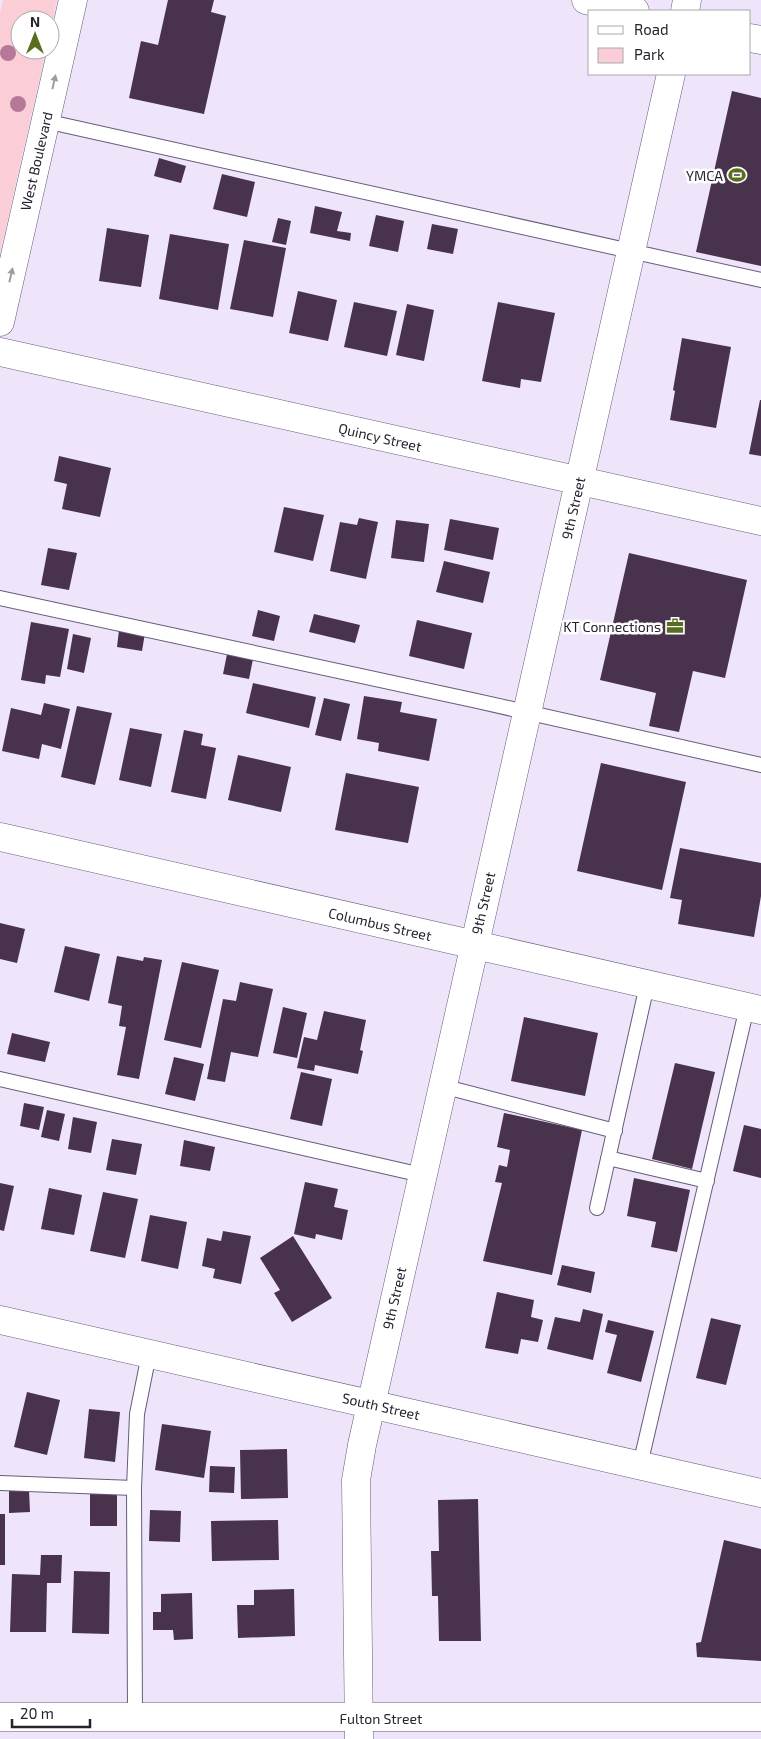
<svg xmlns="http://www.w3.org/2000/svg" width="761" height="1739" font-family="'Exo 2',sans-serif">
  <style>
    .green { fill: #fbced7 }
    .building { fill: #49324b }
    .lines { fill: none; stroke-linecap: round; stroke-linejoin: round }
    .service-casing { stroke: #695b7b; stroke-width: 16 }
    .minor-casing { stroke: #695b7b; stroke-width: 29 }
    .tertiary-casing { stroke: #695b7b; stroke-width: 29 }
    .service { stroke: #fff; stroke-width: 14 }
    .minor { stroke: #fff; stroke-width: 28 }
    .tertiary { stroke: #fff; stroke-width: 28 }
    .tree { fill: #b57997 }
    .oneway { fill: #9e9ca1 }
    .labels { text-anchor: middle; dominant-baseline: central; stroke-width: 5; stroke-linejoin: round; paint-order: stroke }
    .street-label { font-size: 14px; fill: #28222f; stroke: #fff }
    .poi-label { font-size: 14px; fill: #28222f; stroke: #fff; text-anchor: end }
  </style>
  <rect width="100%" height="100%" fill="#eee5fb"/>
  <path class="green" d="M3 0H57L50 31V20H20V50H46L0 253V13Z"/>
  <path class="building" d="M168 0H214L211 12 226 16 204 114 129 98 141 41 158 45Z
    M732 91 761 98V266L696 252Z
    M159 158 186 166 181 183 154 176Z
    M222 174 255 182 247 217 213 209Z
    M315 206 342 212 337 231 351 233 350 241 310 233Z
    M376 215 404 221 398 252 369 246Z
    M278 218 291 221 286 245 272 242Z
    M432 224 458 229 453 254 427 249Z
    M107 228 149 235 141 287 99 281Z
    M170 234 229 244 218 310 159 299Z
    M244 240 286 248 273 317 230 309Z
    M298 291 337 300 328 341 289 333Z
    M354 302 397 311 387 356 344 347Z
    M498 302 555 313 541 382 521 379 520 388 482 381Z
    M407 304 434 310 424 361 396 355Z
    M682 338 731 347 716 428 670 420 675 391 673 390Z
    M760 400H761V456L749 454Z
    M59 456 111 468 100 517 62 509 67 484 54 481Z
    M284 507 324 515 313 561 274 552Z
    M359 518 378 522 366 579 330 571 340 522 357 525Z
    M450 519 499 528 493 560 444 550Z
    M396 520 429 524 424 562 391 558Z
    M48 548 77 553 69 590 41 585Z
    M629 553 747 580 725 678 693 671 679 732 649 726 656 693 600 680Z
    M444 561 490 572 483 603 436 592Z
    M258 610 280 616 274 641 252 636Z
    M314 614 360 625 355 643 309 632Z
    M417 620 472 633 464 669 409 656Z
    M31 622 69 629 60 677 46 675 45 684 21 680Z
    M119 630 145 633 142 651 117 647Z
    M73 634 91 638 84 673 67 669Z
    M227 654 253 659 249 679 223 674Z
    M253 683 316 697 309 728 246 713Z
    M364 696 402 702 400 712 437 719 429 761 378 751 379 743 357 739Z
    M324 698 350 704 341 741 315 735Z
    M44 703 70 709 61 749 42 744 39 759 2 751 11 708 41 715Z
    M77 706 112 713 95 785 61 777Z
    M130 728 162 734 151 787 119 780Z
    M184 730 203 734 201 745 216 748 206 799 171 792Z
    M238 755 291 767 281 812 228 800Z
    M601 763 686 782 662 890 577 871Z
    M346 773 419 787 408 843 335 830Z
    M680 848 761 863V896L754 937 678 924 682 900 670 898Z
    M0 923 25 929 17 963 0 959Z
    M65 946 100 954 89 1001 54 992Z
    M117 956 143 961 144 957 162 960 139 1079 117 1075 126 1027 119 1026 122 1006 108 1003Z
    M182 962 219 970 201 1048 164 1040Z
    M240 982 273 989 258 1057 231 1052 225 1082 207 1079 223 999 236 1001Z
    M283 1007 307 1013 297 1058 273 1053Z
    M324 1011 366 1020 360 1050 363 1051 358 1074 315 1065 314 1071 297 1068 304 1037 317 1040Z
    M524 1017 598 1033 585 1096 511 1081Z
    M12 1033 50 1042 45 1062 7 1054Z
    M174 1057 204 1064 195 1101 165 1094Z
    M675 1063 715 1072 692 1169 652 1159Z
    M301 1072 332 1079 322 1126 290 1119Z
    M24 1103 44 1107 39 1130 20 1126Z
    M47 1110 65 1114 59 1141 41 1137Z
    M504 1113 582 1130 552 1275 483 1261 502 1183 495 1182 499 1165 507 1167 510 1150 497 1147Z
    M73 1117 97 1122 91 1153 68 1149Z
    M744 1125 761 1129V1178L733 1171Z
    M112 1139 142 1144 136 1175 106 1170Z
    M184 1140 215 1147 210 1171 180 1166Z
    M634 1178 690 1190 677 1252 651 1247 656 1222 627 1216Z
    M305 1182 338 1189 334 1207 348 1210 342 1240 316 1234 315 1239 294 1234Z
    M0 1183 14 1186 4 1231 0 1230Z
    M49 1188 82 1195 74 1235 41 1229Z
    M103 1192 138 1199 125 1258 90 1251Z
    M150 1215 187 1222 178 1269 141 1261Z
    M223 1231 251 1236 241 1284 213 1278 215 1269 202 1266 207 1238 221 1241Z
    M293 1236 332 1298 292 1322 274 1293 280 1290 260 1258Z
    M562 1265 595 1272 591 1293 557 1285Z
    M497 1292 534 1300 531 1317 543 1320 538 1342 521 1339 518 1354 485 1348Z
    M583 1309 603 1314 593 1360 547 1349 555 1317 580 1322Z
    M711 1318 741 1325 726 1385 696 1378Z
    M608 1320 654 1331 641 1382 607 1373 617 1335 605 1332Z
    M27 1392 60 1400 47 1455 14 1447Z
    M89 1409 120 1412 115 1462 84 1458Z
    M162 1424 211 1431 204 1478 155 1470Z
    M287 1449 288 1498 241 1499 240 1450Z
    M210 1466 235 1467 234 1493 209 1492Z
    M29 1490 30 1512 9 1513V1491Z
    M90 1494H117V1526H90Z
    M478 1499 481 1641H439L438 1596H432L431 1551H439L438 1500Z
    M150 1510 181 1511 180 1542 149 1541Z
    M0 1514H5V1565H0Z
    M278 1520 279 1560 212 1561 211 1521Z
    M724 1540 761 1549V1661L697 1657 696 1643 701 1642Z
    M41 1555H62L61 1583H47L46 1632H10L12 1574 40 1575Z
    M74 1571 110 1572 109 1634 72 1633Z
    M294 1589 295 1636 238 1638 237 1605H254V1590Z
    M192 1593 193 1639 174 1640 173 1630H153V1612H161V1594Z"/>
  <g class="lines">
    <g class="service-casing">
      <path id="service" d="M45 121 761 280
        M0 598 477 701 761 765
        M0 1079 422 1175
        M442 1086 615 1131
        M608 1158 707 1181
        M597 1208 647 985
        M640 1465 747 1007
        M0 1483 134 1488 137 1414 149 1354
        M134 1488 135 1717"/>
    </g>
    <g class="minor-casing">
      <path id="minor" d="M586 0 635 11
        M685 11 687 0
        M750 38 761 40
        M0 352 761 521
        M0 837 761 1010
        M0 1320 761 1493
        M0 1717H761
        M359 1739 356 1480 362 1445 671 74"/>
    </g>
    <g class="tertiary-casing">
      <path id="tertiary" d="M0 322 73 0"/>
    </g>
    <use href="#service" class="service"/>
    <use href="#minor" class="minor"/>
    <use href="#tertiary" class="tertiary"/>
  </g>
  <g class="tree">
    <circle cx="8" cy="53" r="8"/>
    <circle cx="18" cy="104" r="8"/>
  </g>
  <defs><path id="oneway-solid" d="M-6-.8H1V-3.2L6.5 0L1 3.2V.8H-6Z" transform="scale(1.25)"/></defs>
  <g class="oneway">
    <use href="#oneway-solid" transform="translate(54 82) rotate(-77)"/>
    <use href="#oneway-solid" transform="translate(11 275) rotate(-77)"/>
  </g>
  <defs>
    <g id="stadium-bare" transform="scale(1.35)"><path d="M0-5a6.5 5 0 1 0 0 10a6.5 5 0 1 0 0-10ZM-3.5-1.8h7v3.6h-7Z" fill="#576e1e" stroke="#fff" stroke-width="2.5" paint-order="stroke"/></g>
    <g id="office-bare" transform="scale(1.35)"><path d="M-6-3h4V-5.5h4V-3h4V5H-6ZM-1-4.5V-3h2v-1.5ZM-6 0V1H6V0Z" fill="#576e1e" stroke="#fff" stroke-width="2.5" paint-order="stroke"/></g>
  </defs>
  <g fill-rule="evenodd">
    <use href="#stadium-bare" x="737" y="175"/>
    <use href="#office-bare" x="675" y="626"/>
  </g>
  <g class="labels">
    <g class="street-label">
      <text transform="translate(36 161) rotate(-77)">West Boulevard</text>
      <text transform="translate(380 437) rotate(13)">Quincy Street</text>
      <text transform="translate(573 508) rotate(-77)">9th Street</text>
      <text transform="translate(483 903) rotate(-77)">9th Street</text>
      <text transform="translate(380 924) rotate(13)">Columbus Street</text>
      <text transform="translate(394 1298) rotate(-77)">9th Street</text>
      <text transform="translate(381 1406) rotate(13)">South Street</text>
      <text x="381" y="1718">Fulton Street</text>
    </g>
    <g class="poi-label">
      <text x="723" y="175">YMCA</text>
      <text x="661" y="626">KT Connections</text>
    </g>
  </g>
  <rect x="588" y="10" width="162" height="65" fill="#ffffff" stroke="#a9a7ac"/>
  <rect x="598" y="26" width="25" height="8" fill="#ffffff" stroke="#a9a7ac"/>
  <text x="634" y="35" font-size="15" fill="#28222f">Road</text>
  <rect x="598" y="48" width="25" height="15" fill="#fbced7" stroke="#a9a7ac"/>
  <text x="634" y="60" font-size="15" fill="#28222f">Park</text>
  <g transform="translate(35 35)"><circle r="24" fill="#ffffff" stroke="#a9a7ac"/>
  <path d="M0-4L9 19L0 12L-9 19Z" fill="#576e1e"/>
  <text y="-8" font-size="14" font-weight="bold" text-anchor="middle" fill="#28222f">N</text>
  </g>
  <path d="M12 1719v8h78v-8" fill="none" stroke="#28222f" stroke-width="2.5"/>
  <text x="20" y="1719" font-size="15" fill="#28222f" stroke="#ffffff" stroke-width="4" paint-order="stroke">20 m</text>
</svg>
